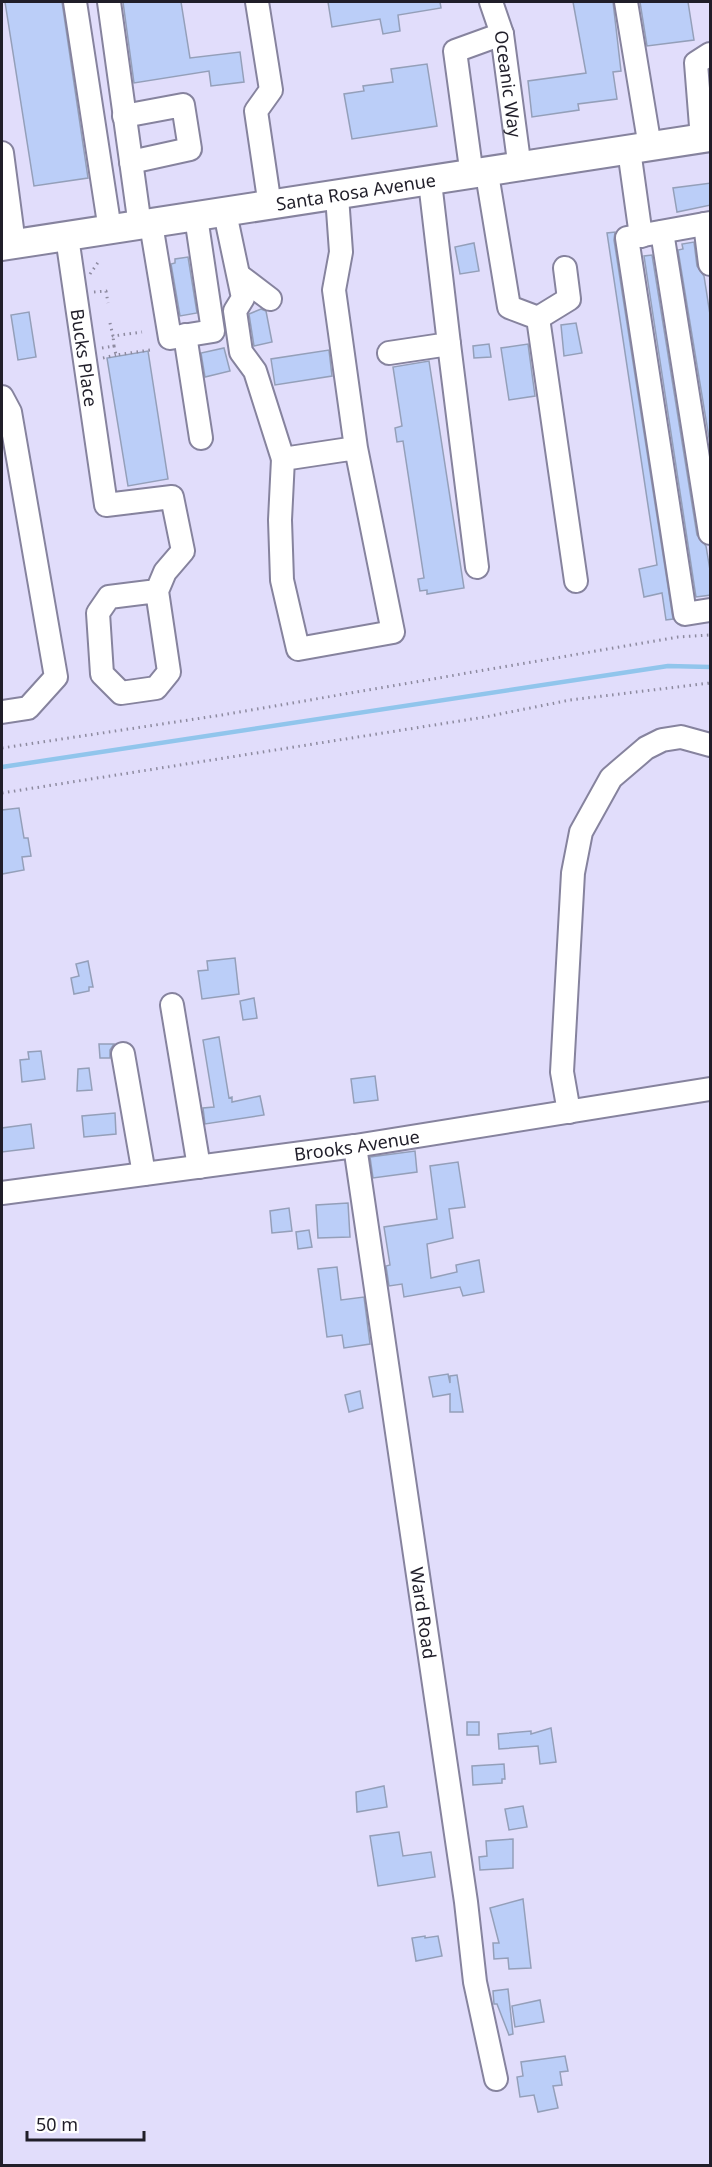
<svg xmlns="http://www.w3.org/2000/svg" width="712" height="2167" font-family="'Noto Sans',sans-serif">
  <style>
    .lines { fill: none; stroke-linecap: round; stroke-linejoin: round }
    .stream { stroke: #91c5ec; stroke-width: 4.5 }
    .building { fill: #bbcef8; stroke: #949fb9; stroke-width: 1.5 }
    .minor-casing { stroke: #86839e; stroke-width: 26 }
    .major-casing { stroke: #86839e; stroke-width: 32 }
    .path { stroke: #8d8a9f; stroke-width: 3; stroke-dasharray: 1.5 4.5; stroke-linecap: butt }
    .minor { stroke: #fff; stroke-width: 22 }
    .major { stroke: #fff; stroke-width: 28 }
    .labels { text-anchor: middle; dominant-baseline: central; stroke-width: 5; stroke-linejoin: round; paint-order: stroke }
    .street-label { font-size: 18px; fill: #201e29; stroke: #fff }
  </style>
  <rect width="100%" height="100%" fill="#e1ddfb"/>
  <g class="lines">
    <path class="stream" d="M2 767 668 666 710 667"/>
  </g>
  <path class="building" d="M5 2H62L88 178 34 186Z
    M123 2H181L190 58 240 52 244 82 211 86 209 71 134 83Z
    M328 2H440L441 8 398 15 400 31 383 34 380 19 332 27Z
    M573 2H613L621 71 613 72 617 99 578 104 579 110 532 117 528 81 586 73Z
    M640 2H688L694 40 647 46Z
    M427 64 437 126 352 139 344 94 364 91 363 86 393 82 391 69Z
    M711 183V205L677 212 673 188Z
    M615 232 614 240 673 619 666 620 662 593 644 597 639 569 657 565 607 233Z
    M694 242 697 266 704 276 711 321V450L678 250 683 249 682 244Z
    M474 243 479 271 460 274 455 247Z
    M652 255 697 535 706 546 711 576V595L696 597 644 256Z
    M188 257 197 313 180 316 171 264 175 263V259Z
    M261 309 266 311 272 342 254 346 249 314Z
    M29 312 36 357 18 360 11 315Z
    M576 323 582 353 564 356 561 325Z
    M489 344 491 357 474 358 473 346Z
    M528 344 535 396 509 400 501 348Z
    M224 348 230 371 205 377 201 353Z
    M329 350 332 376 275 385 271 359Z
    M148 351 168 479 128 486 107 358Z
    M429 361 464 588 427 594V590L420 591 418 579 424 578 403 441 397 442 395 428 402 426 393 367Z
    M19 808 24 838H28L31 856 22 857 24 870 2 874V810Z
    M235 958 239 994 202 999 198 971 208 970 207 961Z
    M88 961 93 987H89V991L74 994 71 978 79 976 76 964Z
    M254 998 257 1018 243 1020 240 1001Z
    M219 1037 229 1098 232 1097V1102L260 1096 264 1115 205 1124 203 1108 214 1107 203 1040Z
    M99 1044H114L110 1050V1058H100Z
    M41 1051 45 1079 22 1082 20 1060 29 1059 28 1052Z
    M89 1068 92 1090 77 1091 78 1069Z
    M375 1076 378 1100 354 1103 351 1079Z
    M115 1113 116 1134 84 1137 82 1116Z
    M31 1124 34 1148 2 1152V1128Z
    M415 1151 417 1172 373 1178 370 1157Z
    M458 1162 465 1207 449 1209 453 1238 427 1244 431 1278 457 1272 456 1265 479 1260 484 1292 463 1296 460 1287 404 1297 402 1284 389 1286 386 1266 390 1265 384 1227 437 1219 430 1166Z
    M348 1203 350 1237 318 1238 316 1205Z
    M289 1208 292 1231 272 1233 270 1211Z
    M309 1230 312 1247 298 1249 296 1232Z
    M337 1267 341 1300 364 1297 370 1344 344 1348 342 1335 327 1337 318 1269Z
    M448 1374 450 1383V1376L457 1375 463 1412H450V1394L433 1397 429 1377Z
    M360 1391 363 1408 349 1412 345 1395Z
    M467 1722H479V1735H467Z
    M551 1728 556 1762 540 1764 538 1746 499 1749 498 1734 531 1731V1734Z
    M504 1764 505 1779H502V1783L473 1785 472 1766Z
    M384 1786 387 1807 357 1812 356 1792Z
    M523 1806 527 1827 509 1830 505 1809Z
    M399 1832 403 1856 431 1852 435 1877 378 1886 370 1836Z
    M513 1839V1868L480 1870 479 1857 487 1856 486 1841Z
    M523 1899 531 1968 509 1969 508 1958 494 1959 493 1943H499L490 1908Z
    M425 1936V1938L438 1936 442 1956 416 1961 412 1938Z
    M508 1989 513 2034 509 2035 497 2004H494L493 1991Z
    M540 2000 544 2022 515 2027 512 2006Z
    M565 2056 568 2071 560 2072 562 2085 553 2086 558 2108 538 2112 534 2095 520 2097 517 2077 523 2076 521 2062Z"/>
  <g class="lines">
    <g class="minor-casing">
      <g id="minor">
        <path d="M75 2 110 230"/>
        <path d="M109 2 140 226"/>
        <path d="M257 2 271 90 256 111 270 206"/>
        <path id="s1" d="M491 2 502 34 520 169"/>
        <path d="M626 2 650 147"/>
        <path d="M124 116 183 105 190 149 131 162"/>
        <path d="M702 139 696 63 710 54"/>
        <path d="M629 150 641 236"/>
        <path d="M2 153 14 244"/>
        <path d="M487 174 509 307 538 318 576 581"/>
        <path d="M472 176 455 51 502 34"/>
        <path d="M337 196 341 252 334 290 356 448 393 632 298 649 282 580 280 520 283 459 356 448"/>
        <path d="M225 213 243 298 235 311 241 352 255 371 283 459"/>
        <path d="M710 223 627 238 685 614 710 610"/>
        <path d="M151 224 170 338 213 331 196 217"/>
        <path d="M705 224 710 264"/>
        <path d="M662 232 710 533"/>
        <path id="s2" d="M67 237 106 505 172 497 183 551 165 572 157 591 169 672 156 688 121 693 102 674 98 613 109 597 157 591"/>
        <path d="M241 277 270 299"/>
        <path d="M538 318 569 299 565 268"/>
        <path d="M185 335 201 438"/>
        <path d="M449 344 477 567"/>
        <path d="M389 353 449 344 430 182"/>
        <path d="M2 397 10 412 56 677 28 708 2 712"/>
        <path d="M172 1005 199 1167"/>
        <path d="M123 1054 144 1174"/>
        <path d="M569 1112 562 1072 573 873 581 832 611 778 646 748 662 740 681 737 710 745"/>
        <path id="s3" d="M355 1146 466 1902 475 1982 496 2079"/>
        <path id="s4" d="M2 1193 355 1146 710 1089"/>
      </g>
    </g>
    <g class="major-casing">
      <g id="major">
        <path id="s5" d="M2 246 710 137"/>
      </g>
    </g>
    <path class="path" d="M90 274 99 261
      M94 292 106 291 108 303
      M110 323 113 336 142 332
      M114 346 116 355 150 350
      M102 348 114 346 113 336
      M103 358 116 355
      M2 748 222 715 678 637 710 635
      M2 793 485 717 570 700 710 683"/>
    <use href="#minor" class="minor"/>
    <use href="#major" class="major"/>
  </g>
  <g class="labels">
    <g class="street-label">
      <text stroke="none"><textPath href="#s1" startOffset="84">Oceanic Way</textPath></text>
      <text stroke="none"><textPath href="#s5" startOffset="358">Santa Rosa Avenue</textPath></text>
      <text stroke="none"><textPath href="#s2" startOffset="122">Bucks Place</textPath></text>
      <text stroke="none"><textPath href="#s4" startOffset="358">Brooks Avenue</textPath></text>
      <text stroke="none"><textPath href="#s3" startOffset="472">Ward Road</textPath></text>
    </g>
  </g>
  <rect width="712" height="2167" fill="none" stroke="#201e29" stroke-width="6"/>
  <path d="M27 2131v9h117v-9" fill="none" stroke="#201e29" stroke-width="3"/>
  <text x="36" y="2131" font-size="18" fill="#201e29" stroke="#ffffff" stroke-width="4.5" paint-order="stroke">50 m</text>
</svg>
